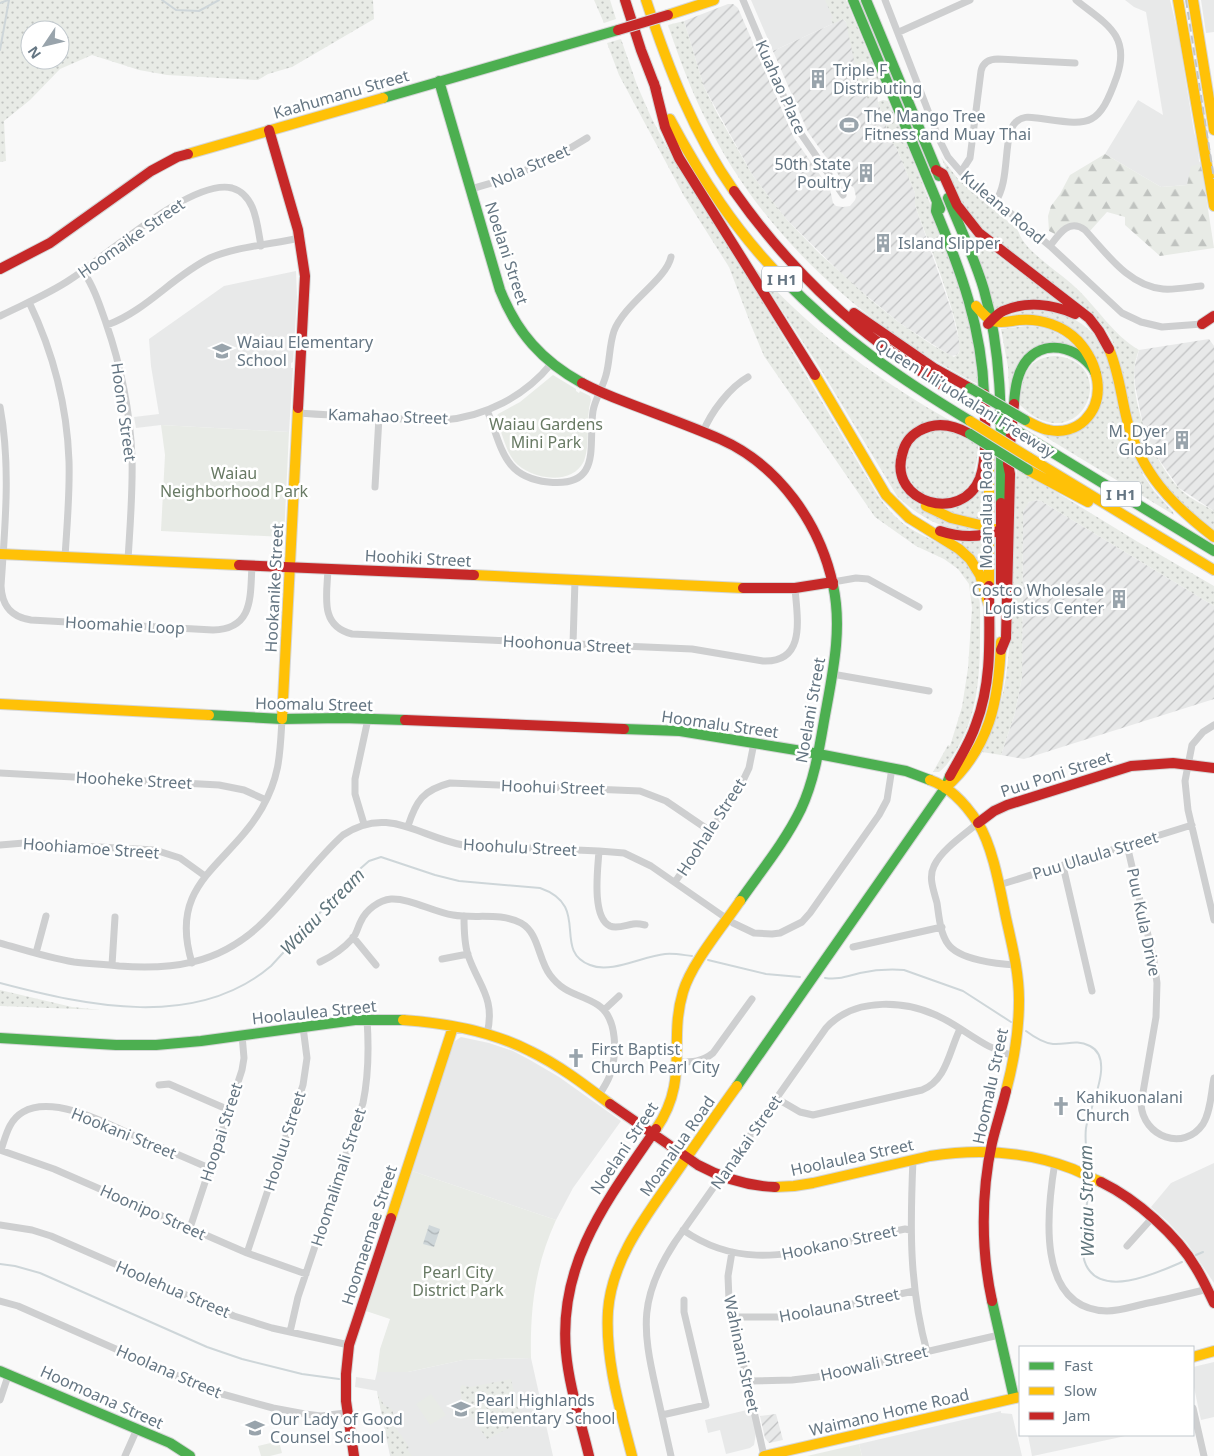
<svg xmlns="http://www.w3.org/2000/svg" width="1214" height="1456" font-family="'Noto Sans',sans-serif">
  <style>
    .built { fill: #e8e9e9 }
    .industrial { fill: url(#industrial-furrows) }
    .grass { fill: url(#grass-dots); fill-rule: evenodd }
    .forest { fill: url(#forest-firs) }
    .park { fill: #e8ebe6 }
    .water { fill: url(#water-waves) }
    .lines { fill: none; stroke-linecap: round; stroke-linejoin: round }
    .stream { stroke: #ced6d9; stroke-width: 2 }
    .fast-casing { stroke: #d5d6d7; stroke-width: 12 }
    .slow-casing { stroke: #d5d6d7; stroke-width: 12 }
    .jam-casing { stroke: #d5d6d7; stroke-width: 12 }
    .street { stroke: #cecfd0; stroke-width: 7 }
    .fast { stroke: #4caf50; stroke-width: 10 }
    .slow { stroke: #ffc107; stroke-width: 10 }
    .jam { stroke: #c62828; stroke-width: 10 }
    .rail { stroke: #c3c5c6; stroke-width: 2; stroke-dasharray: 8 4; stroke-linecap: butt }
    .fast-bridge-casing { stroke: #d5d6d7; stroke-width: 12; stroke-linecap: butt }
    .slow-bridge-casing { stroke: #d5d6d7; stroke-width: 12; stroke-linecap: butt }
    .jam-bridge-casing { stroke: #d5d6d7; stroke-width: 12; stroke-linecap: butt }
    .fast-bridge { stroke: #4caf50; stroke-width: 10 }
    .slow-bridge { stroke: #ffc107; stroke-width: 10 }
    .jam-bridge { stroke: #c62828; stroke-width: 10 }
    .labels { text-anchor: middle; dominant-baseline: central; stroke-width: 5; stroke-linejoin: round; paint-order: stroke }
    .shield { fill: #fff; stroke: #939fa8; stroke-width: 1 }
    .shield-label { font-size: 15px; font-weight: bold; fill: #657683 }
    .poi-label { font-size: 16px; fill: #657683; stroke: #fff; text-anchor: start }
    .street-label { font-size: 16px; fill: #657683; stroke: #fff }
    .park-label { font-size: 16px; fill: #687a64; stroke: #fff }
    .water-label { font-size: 18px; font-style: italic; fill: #60757c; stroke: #fff }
  </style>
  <defs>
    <pattern id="industrial-furrows" width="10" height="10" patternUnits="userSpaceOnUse" patternTransform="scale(1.25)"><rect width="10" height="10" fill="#e8e9e9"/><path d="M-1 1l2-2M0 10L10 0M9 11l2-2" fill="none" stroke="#c0c1c2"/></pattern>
    <pattern id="grass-dots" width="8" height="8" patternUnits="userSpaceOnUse" patternTransform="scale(1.25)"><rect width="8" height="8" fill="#e8ebe6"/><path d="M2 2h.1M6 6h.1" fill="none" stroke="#c0c3c0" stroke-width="1.8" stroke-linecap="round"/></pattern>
    <pattern id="forest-firs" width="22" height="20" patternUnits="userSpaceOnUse" patternTransform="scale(1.25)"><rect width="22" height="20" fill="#e8ebe6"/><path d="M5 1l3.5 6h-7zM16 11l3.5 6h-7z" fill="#c0c3c0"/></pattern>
    <pattern id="water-waves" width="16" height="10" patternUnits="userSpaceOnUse" patternTransform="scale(1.25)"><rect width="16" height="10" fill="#ced6d9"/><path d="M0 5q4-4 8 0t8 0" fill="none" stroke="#abb2b5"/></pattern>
  </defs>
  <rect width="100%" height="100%" fill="#f9f9f9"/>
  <path class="built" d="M751 0H835L843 19 773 51Z
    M1125 0H1170L1178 33 1194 132 1198 145 1199 161 1201 164 1187 185 1161 187 1105 154 1138 100 1163 115 1146 12 1134 7Z
    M1201 0H1214V32L1206 33Z
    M296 271 297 297 293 362 291 363V368H293L289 432 161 425 136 428 134 417 159 414 151 366 149 339 224 286Z
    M461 1037 489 1043 513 1051 530 1060 559 1077 621 1121 573 1188 556 1220 412 1171 447 1061 455 1041Z
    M1214 1163V1283L1187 1243 1168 1222 1151 1207 1171 1183Z
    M531 1358 553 1456H390L377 1391 355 1387 356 1377 375 1380 377 1372H408L463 1360Z
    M1214 1362V1417L1201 1420 1193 1383V1367Z
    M751 1409 756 1433 754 1445 750 1448 726 1454 720 1430 708 1433 705 1420Z
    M1001 1411V1413L1012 1414 1022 1456H862L859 1444Z
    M1028 1435H1130L1033 1456H1032Z"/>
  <path class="industrial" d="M728 4H733L738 8 794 138 830 189 833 203 836 206 843 207 850 206 855 200 856 197 854 188 840 177 808 132 773 51 843 19 846 22 876 83 878 102 891 140 897 149 915 193V205L952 312 960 344V350L957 355 951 356 901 324 851 283 787 220 753 176 704 87 684 21Z
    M1209 339 1214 346V511L1179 488 1155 454 1143 425 1135 385 1134 369 1139 350Z
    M1032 500 1041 501 1214 606V699L1024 759 1001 755 1015 713 1022 677 1023 511 1026 505Z
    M776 1414 783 1440 769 1443 765 1438 760 1416Z"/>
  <path class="grass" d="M0 0H373L374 19 292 67 268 74 258 80 167 75 139 70 92 55 60 69 30 100 4 121 6 161 0 162ZM30 30H60V60H30Z
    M594 0H610L616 19 604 23Z
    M825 0H846L883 88 880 93 868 99 865 91 849 98 848 94 860 89 846 22 843 19 833 24 831 19 833 18Z
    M684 21 704 87 717 113 753 176 787 220 819 253 871 300 901 324 934 346 954 357 959 353C965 331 924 232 915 205V193L897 149 891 140 878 102 883 100 888 101 910 152 957 272 976 338 978 384C867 329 760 234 706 120 691 90 679 58 668 25Z
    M621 39 637 85 651 117 672 157 763 303 877 494C886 507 895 518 908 527 927 540 952 545 966 563 983 585 980 611 980 637 980 678 977 718 954 754 950 760 945 768 939 772H933L948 745 950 746 962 707 968 668 972 608 969 584 958 569 944 559 916 546 875 517 764 356 751 325 729 267 684 196 619 75 607 43Z
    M941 157 958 179 1018 230C1023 251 1060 272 1075 287 1097 307 1113 335 1139 350 1122 386 1152 461 1179 488 1188 498 1202 504 1214 511V531C1199 520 1187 508 1174 495 1169 490 1162 485 1158 479 1151 469 1141 449 1137 438 1118 389 1132 351 1090 311L980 228 957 194Z
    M968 231 980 242 1062 304 995 310 985 274Z
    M757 270C815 335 879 380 954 423L942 421 900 447 914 500 926 510 977 530C949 535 916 515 897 496L818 365 756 271Z
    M1029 310C1064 311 1086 319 1105 350L1143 475 1154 491 1173 512 1174 515 1039 433 1054 436 1103 401 1074 332 1000 317Z
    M1026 326C1052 327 1061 334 1080 350L1045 344 1009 391 1008 367 1001 329Z
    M1055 356C1117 361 1088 446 1035 417 1030 414 1025 409 1020 405 1022 380 1024 358 1055 356Z
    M935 430 952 431 978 445 977 460 974 472 976 473 974 478 963 492 944 499 926 496 914 486 907 474V455L916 439Z
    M1017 468 1138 542 1214 586V606L1041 501 1036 500 1029 502 1023 511 1022 677 1015 713 1001 755 982 752C1011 694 1010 645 1011 583 1012 544 1013 506 1017 468Z
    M983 479V520H969L943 508Z
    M994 540 995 542V611L997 647 993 690Z
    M962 541H984V572L961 544Z
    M0 990 72 1007 101 1010 0 1006Z
    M511 1379 519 1413 517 1414 518 1417 515 1418 509 1428 487 1439 462 1403 460 1388 462 1385 470 1387Z
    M377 1392 384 1405 392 1409 394 1417 390 1419 409 1447 407 1449 412 1456H391Z"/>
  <path class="forest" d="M1105 154 1161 187 1187 185 1191 166 1201 164 1214 248 1160 256 1125 225V217L1107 212 1090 231C1074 221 1070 219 1055 234L1049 231 1048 216 1051 206 1060 194 1070 175Z"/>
  <path class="park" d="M553 375 576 389V391L579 393 580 391 590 396 591 400C585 419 591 442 584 461 572 487 529 479 514 461 505 449 502 432 496 418L498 414 520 402Z
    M161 425 289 432 284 537 161 531 165 455Z
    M412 1171 556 1220C535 1266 530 1308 531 1358L463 1360 408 1372H377L380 1349 390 1319 366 1311Z
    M431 1394 446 1415 430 1425 416 1404Z
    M279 1441 282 1453 270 1456H261L258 1446Z
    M859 1444 862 1456H807Z"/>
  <path class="water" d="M429 1225 440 1229 434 1247 423 1244Z"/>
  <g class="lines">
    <path class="stream" d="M162 0 176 10 199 11 219 0
      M0 3 8 0
      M0 50 9 0
      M708 960 766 974 800 977
      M825 978C839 980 847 976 860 973 874 970 890 969 904 970L963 991 1011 1022
      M0 983C87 1006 196 1030 271 966L361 868 369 861 381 857 435 875 459 881 540 888C592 906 551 950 590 965 611 974 643 956 665 954 674 953 683 955 692 956
      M1026 1031C1034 1037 1043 1043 1053 1044 1068 1045 1075 1039 1090 1046 1116 1059 1089 1108 1086 1128 1084 1143 1088 1159 1089 1174
      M1090 1181C1090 1196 1084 1212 1083 1227 1082 1239 1081 1255 1086 1265 1102 1299 1159 1272 1182 1262
      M1196 1255 1203 1252
      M0 1264 15 1266 40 1273 207 1347 242 1359 302 1374 339 1379"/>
    <g class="fast-casing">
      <path id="fast" d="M853 0 940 209
        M866 0 939 176
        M439 81 500 290C517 333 542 361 582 383
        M383 98 618 30
        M948 198C960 228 975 259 984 290 1004 360 1001 431 1001 503
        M937 202 936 211C961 271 982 329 984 394
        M783 279C838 336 902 380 970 421
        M1014 404C1015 389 1017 371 1028 359 1049 337 1084 350 1096 374
        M1027 437 1214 551
        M209 715 282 719 342 718 405 720
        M624 729 680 731 808 752 906 771 930 780
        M740 901C761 871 785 842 801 809 814 781 819 750 824 721 832 676 843 630 833 585
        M0 1038 116 1045H156L201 1041 355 1020H403
        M737 1086 945 788 950 776
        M992 1301 1014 1398
        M0 1371 170 1443 190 1456"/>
    </g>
    <g class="slow-casing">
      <path id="slow" d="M646 0C668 67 693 133 734 191
        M1178 0 1214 206
        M1193 0 1214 130
        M668 15 714 0
        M670 119C701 177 736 232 783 279
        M188 154 383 98
        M976 306C981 312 986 318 993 321 1002 324 1010 321 1019 320 1041 318 1064 326 1078 341 1098 363 1107 398 1085 420 1076 429 1062 433 1049 430 1041 429 1033 424 1025 420
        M1109 349C1119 372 1121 396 1127 420 1141 473 1171 504 1214 537
        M815 375 886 495 909 518 959 549 970 559 980 575 989 606
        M989 451V586
        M1028 457 1214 570
        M1028 470 1088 502
        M926 506 951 518 1001 530
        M0 554 239 565
        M474 575 743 588
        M0 704 209 715
        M282 719 298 408
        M930 780C950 787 967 806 978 823 993 847 1000 889 1006 918 1012 945 1019 972 1019 1000 1019 1032 1014 1061 1006 1091
        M945 788C990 748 999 700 1001 642
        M403 1020C447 1023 491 1031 530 1051 559 1065 585 1085 610 1104
        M656 1129C690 1080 668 1041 683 992 691 964 723 926 740 901
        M775 1187 794 1186 813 1183 930 1156C976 1149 1025 1151 1070 1168 1081 1172 1091 1178 1101 1182
        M391 1218 453 1027
        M1193 1357 1214 1351
        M632 1456C620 1409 605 1360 608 1311 612 1258 647 1215 676 1173 696 1144 716 1115 737 1086
        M764 1456 1020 1397"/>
    </g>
    <g class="jam-casing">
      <path id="jam" d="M625 0 641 50 656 89
        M654 83 665 127 679 158 815 375
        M269 130 298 230 305 276 298 408
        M936 170 943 174 957 205 979 233 1089 318 1099 331 1109 349
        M734 191C770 242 812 288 860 328 894 356 933 379 970 403
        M0 269 50 243 151 171 177 157 188 154
        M854 313 934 368 970 388
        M988 324C992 320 997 314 1003 311 1026 301 1052 304 1075 314
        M1202 324 1214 316
        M582 383C597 391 612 397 628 403 659 415 690 426 720 439 779 465 820 524 833 585
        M970 434C954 425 936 421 919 431 910 436 904 445 902 455 889 503 962 524 980 478 988 456 985 418 984 394
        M1001 503V583
        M940 531C961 538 980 538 1001 530
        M239 565 474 575
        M743 588H795L833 582
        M1001 650 1006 638 1010 474 1008 464 1014 404
        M405 720 624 729
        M950 776C959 759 970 743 976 724 993 680 989 633 989 586
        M978 823 994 811 1007 805 1131 766 1173 763 1214 768
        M610 1104 698 1165C722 1178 748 1186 775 1187
        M1101 1182C1136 1199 1177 1235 1196 1268 1203 1279 1208 1291 1214 1303
        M992 1301C981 1251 981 1193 992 1143 996 1126 1002 1108 1006 1091
        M354 1456 346 1401V1374L349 1345 391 1218
        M589 1456C581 1422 569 1387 566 1352 558 1262 608 1199 656 1129"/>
    </g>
    <path class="street" d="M743 0 797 128 843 195
      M885 0 939 139 948 157 961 172 1050 246 1122 313 1141 322 1162 327 1202 324
      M899 32 970 0
      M961 172 970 158 981 71C983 62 989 59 998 59L1075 63
      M471 189C512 178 551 161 587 138
      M995 202C1011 182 1002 134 1016 122 1022 116 1029 117 1037 118 1089 125 1098 130 1117 76 1131 34 1104 23 1076 0
      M1050 246C1059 234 1069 218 1085 230 1107 254 1129 286 1163 289 1176 290 1189 287 1201 286
      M83 271C94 287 100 306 106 323 121 366 130 412 132 457 133 491 130 526 128 560
      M29 302C53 352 67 405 69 461 70 493 67 525 65 557
      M0 316C24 304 49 294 71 279 105 257 192 178 232 188 256 195 257 225 261 246
      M107 325C146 311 173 276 210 258 234 247 273 244 300 238
      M0 407C11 466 5 526 1 586 2 606 11 617 31 620L213 630C254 629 250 596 252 566
      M487 410C502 446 502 477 548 482 603 488 588 445 593 411 595 399 603 387 606 375 610 361 609 346 614 331 625 303 666 280 671 257
      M298 413C326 415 354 416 382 418 402 419 423 421 443 420 485 417 525 396 551 364
      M703 432C711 412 730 387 748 377
      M375 487 379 417
      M328 569C327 595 319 626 352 634L692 649 763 661C807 663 797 617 795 588
      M833 582 856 578 868 579 919 607
      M573 644 575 580
      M832 674 929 691
      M1214 725 1203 732 1192 745 1185 781 1188 810 1214 920
      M0 773 219 785 244 790 266 800
      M978 823C965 834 941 850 934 866 928 878 934 891 937 903 939 916 940 933 948 944 959 960 998 964 1016 965
      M364 824 355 794V779L368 719
      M408 826C416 801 423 790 450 783L640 791 666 801 710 831
      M0 845 24 843 155 850 180 858 205 876
      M1127 845 1154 961 1157 983 1156 1017 1141 1104C1143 1137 1184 1152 1203 1124 1211 1111 1211 1092 1214 1078
      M599 851C598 867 591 917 610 926 617 929 626 925 633 924 637 923 641 924 645 925
      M1063 866 1092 991
      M675 882 739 789 749 768 754 743
      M999 885 1192 825
      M464 916C464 929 464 943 468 955 478 985 496 998 487 1034
      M353 937 376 965
      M0 943C24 950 49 958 74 962 89 964 104 964 119 966 172 970 217 964 258 927 289 899 312 863 343 835 388 805 419 837 463 845L599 851 624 853 651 866 733 923 754 933 772 934 780 933 802 922 810 913 879 815 887 800 892 768
      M853 947 942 927
      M36 953 46 916
      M442 959 468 954
      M320 962C333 956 343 949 353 938 357 933 358 926 361 921 366 910 379 900 391 899 410 898 433 912 453 915 475 919 500 912 521 923 539 933 538 959 550 975 565 995 579 993 598 1005 618 1018 617 1055 610 1075 607 1083 603 1089 599 1095
      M192 963C167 882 228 867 262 808 280 776 280 754 282 719
      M112 965 115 917
      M604 1010 619 996
      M678 1062C692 1062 702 1062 713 1053L752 999
      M159 1085 169 1084 229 1110
      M776 1098 800 1112 813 1115 922 1090C947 1080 949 1051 960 1029
      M0 1150 54 1169 247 1253 306 1274
      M1 1150C6 1135 9 1120 23 1112 54 1094 110 1125 139 1138 163 1148 186 1158 209 1168
      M913 1160C910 1227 909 1286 927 1352
      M1055 1162C1047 1210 1035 1309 1107 1311 1120 1311 1134 1306 1148 1303 1168 1299 1188 1294 1208 1289
      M0 1225 32 1230 51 1236 234 1316 272 1328 349 1345
      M190 1228 242 1070 244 1058 242 1035
      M683 1230C733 1265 779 1257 834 1245 858 1239 881 1234 905 1229L910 1230
      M1127 1246 1153 1217
      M732 1252 728 1276 729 1300 764 1456
      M247 1253 303 1085 307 1058 303 1027
      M0 1301 18 1306 168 1372 222 1394 273 1408 305 1414 321 1416 345 1413
      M733 1317H792L914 1291
      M290 1332 298 1297 363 1103C369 1074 369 1048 367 1019
      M748 1381 792 1380 817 1377 999 1335
      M0 1400 9 1373
      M1193 1408 1204 1456
      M662 1415 706 1405 684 1312V1300
      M125 1456 137 1429
      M671 1456C666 1434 661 1411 656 1389 642 1328 639 1297 675 1242L826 1028C855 996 908 1000 944 1019 970 1033 984 1048 1014 1056"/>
    <use href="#fast" class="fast"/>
    <use href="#slow" class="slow"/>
    <use href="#jam" class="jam"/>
    <path class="rail" d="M1186 0 1214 179"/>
    <g class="fast-bridge-casing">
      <path id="fast-bridge" d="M970 388 1025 420
        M970 403 1027 437
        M970 434 1028 470"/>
    </g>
    <g class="slow-bridge-casing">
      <path id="slow-bridge" d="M970 421 1028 457"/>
    </g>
    <g class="jam-bridge-casing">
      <path id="jam-bridge" d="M618 30 668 15"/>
    </g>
    <use href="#fast-bridge" class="fast-bridge"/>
    <use href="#slow-bridge" class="slow-bridge"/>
    <use href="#jam-bridge" class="jam-bridge"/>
  </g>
  <defs>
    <g id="building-bare" transform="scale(1.5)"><path d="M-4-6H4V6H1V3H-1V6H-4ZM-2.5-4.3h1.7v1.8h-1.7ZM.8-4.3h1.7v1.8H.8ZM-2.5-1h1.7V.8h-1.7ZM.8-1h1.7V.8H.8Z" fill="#99a4ac" stroke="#fff" stroke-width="2.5" paint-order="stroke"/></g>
    <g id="stadium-bare" transform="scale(1.5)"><path d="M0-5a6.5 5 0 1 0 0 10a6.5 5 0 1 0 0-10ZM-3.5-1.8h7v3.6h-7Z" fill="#99a4ac" stroke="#fff" stroke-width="2.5" paint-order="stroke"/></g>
    <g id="school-bare" transform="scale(1.5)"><path d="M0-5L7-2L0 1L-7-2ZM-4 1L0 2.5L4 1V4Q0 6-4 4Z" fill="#99a4ac" stroke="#fff" stroke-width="2.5" paint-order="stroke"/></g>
    <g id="church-bare" transform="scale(1.5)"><path d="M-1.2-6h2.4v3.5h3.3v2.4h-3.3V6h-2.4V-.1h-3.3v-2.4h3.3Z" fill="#99a4ac" stroke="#fff" stroke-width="2.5" paint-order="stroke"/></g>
  </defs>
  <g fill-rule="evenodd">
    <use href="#building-bare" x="818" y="79"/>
    <use href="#stadium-bare" x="849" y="125"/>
    <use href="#building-bare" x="866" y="173"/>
    <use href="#building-bare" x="883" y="243"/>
    <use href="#school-bare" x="222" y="351"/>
    <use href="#building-bare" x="1182" y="440"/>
    <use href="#building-bare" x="1119" y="599"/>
    <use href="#church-bare" x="576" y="1058"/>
    <use href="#church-bare" x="1061" y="1106"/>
    <use href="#school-bare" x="461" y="1409"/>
    <use href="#school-bare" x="255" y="1428"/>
  </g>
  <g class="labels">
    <g class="shield">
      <rect x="762" y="266.5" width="40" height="25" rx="4"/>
      <rect x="1101" y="481.5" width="40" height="25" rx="4"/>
    </g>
    <g class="shield-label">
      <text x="782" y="279">I H1</text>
      <text x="1121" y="494">I H1</text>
    </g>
    <g class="poi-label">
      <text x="833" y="70">Triple F<tspan x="833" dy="18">Distributing</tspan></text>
      <text x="864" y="116">The Mango Tree<tspan x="864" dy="18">Fitness and Muay Thai</tspan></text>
      <text x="851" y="164" text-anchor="end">50th State<tspan x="851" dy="18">Poultry</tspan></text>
      <text x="898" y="243">Island Slipper</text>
      <text x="237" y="342">Waiau Elementary<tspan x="237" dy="18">School</tspan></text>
      <text x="1167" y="431" text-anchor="end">M. Dyer<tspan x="1167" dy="18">Global</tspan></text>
      <text x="1104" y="590" text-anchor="end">Costco Wholesale<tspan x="1104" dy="18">Logistics Center</tspan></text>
      <text x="591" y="1049">First Baptist<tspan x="591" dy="18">Church Pearl City</tspan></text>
      <text x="1076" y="1097">Kahikuonalani<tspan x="1076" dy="18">Church</tspan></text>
      <text x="476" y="1400">Pearl Highlands<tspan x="476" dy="18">Elementary School</tspan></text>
      <text x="270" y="1419">Our Lady of Good<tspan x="270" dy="18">Counsel School</tspan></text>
    </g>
    <g class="street-label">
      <text transform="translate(781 87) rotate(66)">Kuahao Place</text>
      <text transform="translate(341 94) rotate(-16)">Kaahumanu Street</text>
      <text transform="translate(530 166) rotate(-24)">Nola Street</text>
      <text transform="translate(1003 207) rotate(40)">Kuleana Road</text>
      <text transform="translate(131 238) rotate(-35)">Hoomaike Street</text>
      <text transform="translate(507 253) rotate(72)">Noelani Street</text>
      <text transform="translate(965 398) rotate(32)">Queen Liliʻuokalani Freeway</text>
      <text transform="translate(124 412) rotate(82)">Hoono Street</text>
      <text transform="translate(388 416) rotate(2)">Kamahao Street</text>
      <text transform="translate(986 510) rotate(-90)">Moanalua Road</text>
      <text transform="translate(418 558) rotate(3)">Hoohiki Street</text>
      <text transform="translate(274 588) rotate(-87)">Hookanike Street</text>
      <text transform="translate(125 625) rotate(3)">Hoomahie Loop</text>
      <text transform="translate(567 644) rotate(3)">Hoohonua Street</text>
      <text transform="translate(314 704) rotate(1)">Hoomalu Street</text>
      <text transform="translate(810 710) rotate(-80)">Noelani Street</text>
      <text transform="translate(720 724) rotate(8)">Hoomalu Street</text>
      <text transform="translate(1056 774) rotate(-18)">Puu Poni Street</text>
      <text transform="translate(134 780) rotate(3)">Hooheke Street</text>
      <text transform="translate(553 787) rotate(2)">Hoohui Street</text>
      <text transform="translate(711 827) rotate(-57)">Hoohale Street</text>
      <text transform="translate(520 847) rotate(3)">Hoohulu Street</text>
      <text transform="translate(91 848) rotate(4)">Hoohiamoe Street</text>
      <text transform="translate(1095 855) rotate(-17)">Puu Ulaula Street</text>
      <text transform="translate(1144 922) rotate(78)">Puu Kula Drive</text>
      <text transform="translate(314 1012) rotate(-6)">Hoolaulea Street</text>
      <text transform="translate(990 1086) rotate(-78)">Hoomalu Street</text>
      <text transform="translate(221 1132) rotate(-72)">Hoopai Street</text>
      <text transform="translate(124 1133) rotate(22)">Hookani Street</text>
      <text transform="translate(284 1141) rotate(-72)">Hooluu Street</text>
      <text transform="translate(746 1142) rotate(-55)">Nanakai Street</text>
      <text transform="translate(677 1146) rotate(-55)">Moanalua Road</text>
      <text transform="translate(624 1148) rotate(-56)">Noelani Street</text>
      <text transform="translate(852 1157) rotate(-12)">Hoolaulea Street</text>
      <text transform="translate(338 1177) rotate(-72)">Hoomalimali Street</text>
      <text transform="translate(153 1212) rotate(24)">Hoonipo Street</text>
      <text transform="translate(369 1235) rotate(-72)">Hoomaemae Street</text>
      <text transform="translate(839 1242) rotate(-12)">Hookano Street</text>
      <text transform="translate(173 1289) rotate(23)">Hoolehua Street</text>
      <text transform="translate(839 1305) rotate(-11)">Hoolauna Street</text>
      <text transform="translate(742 1354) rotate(78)">Wahinani Street</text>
      <text transform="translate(874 1363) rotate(-13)">Hoowali Street</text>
      <text transform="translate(169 1371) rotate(23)">Hoolana Street</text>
      <text transform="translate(102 1397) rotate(24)">Hoomoana Street</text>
      <text transform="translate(889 1412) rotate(-13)">Waimano Home Road</text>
    </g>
    <g class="park-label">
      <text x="546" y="424">Waiau Gardens<tspan x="546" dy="18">Mini Park</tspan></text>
      <text x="234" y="473">Waiau<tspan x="234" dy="18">Neighborhood Park</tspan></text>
      <text x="458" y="1272">Pearl City<tspan x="458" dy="18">District Park</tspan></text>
    </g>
    <g class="water-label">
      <text transform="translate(322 911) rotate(-46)">Waiau Stream</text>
      <text transform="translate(1086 1201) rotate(-91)">Waiau Stream</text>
    </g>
  </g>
  <rect x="1019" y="1346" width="175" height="90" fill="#ffffff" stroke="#c1c8cd"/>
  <rect x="1029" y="1362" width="25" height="8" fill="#4caf50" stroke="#c1c8cd"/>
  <text x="1064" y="1371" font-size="15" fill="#657683">Fast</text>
  <rect x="1029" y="1387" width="25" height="8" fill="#ffc107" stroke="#c1c8cd"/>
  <text x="1064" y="1396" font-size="15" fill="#657683">Slow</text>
  <rect x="1029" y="1412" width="25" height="8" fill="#c62828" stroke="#c1c8cd"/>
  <text x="1064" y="1421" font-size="15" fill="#657683">Jam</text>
  <g transform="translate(45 45) rotate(235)"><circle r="24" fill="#ffffff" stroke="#c1c8cd"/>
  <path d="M0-4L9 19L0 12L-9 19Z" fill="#99a4ac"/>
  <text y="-8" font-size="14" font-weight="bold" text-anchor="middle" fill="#657683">N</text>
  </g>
</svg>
